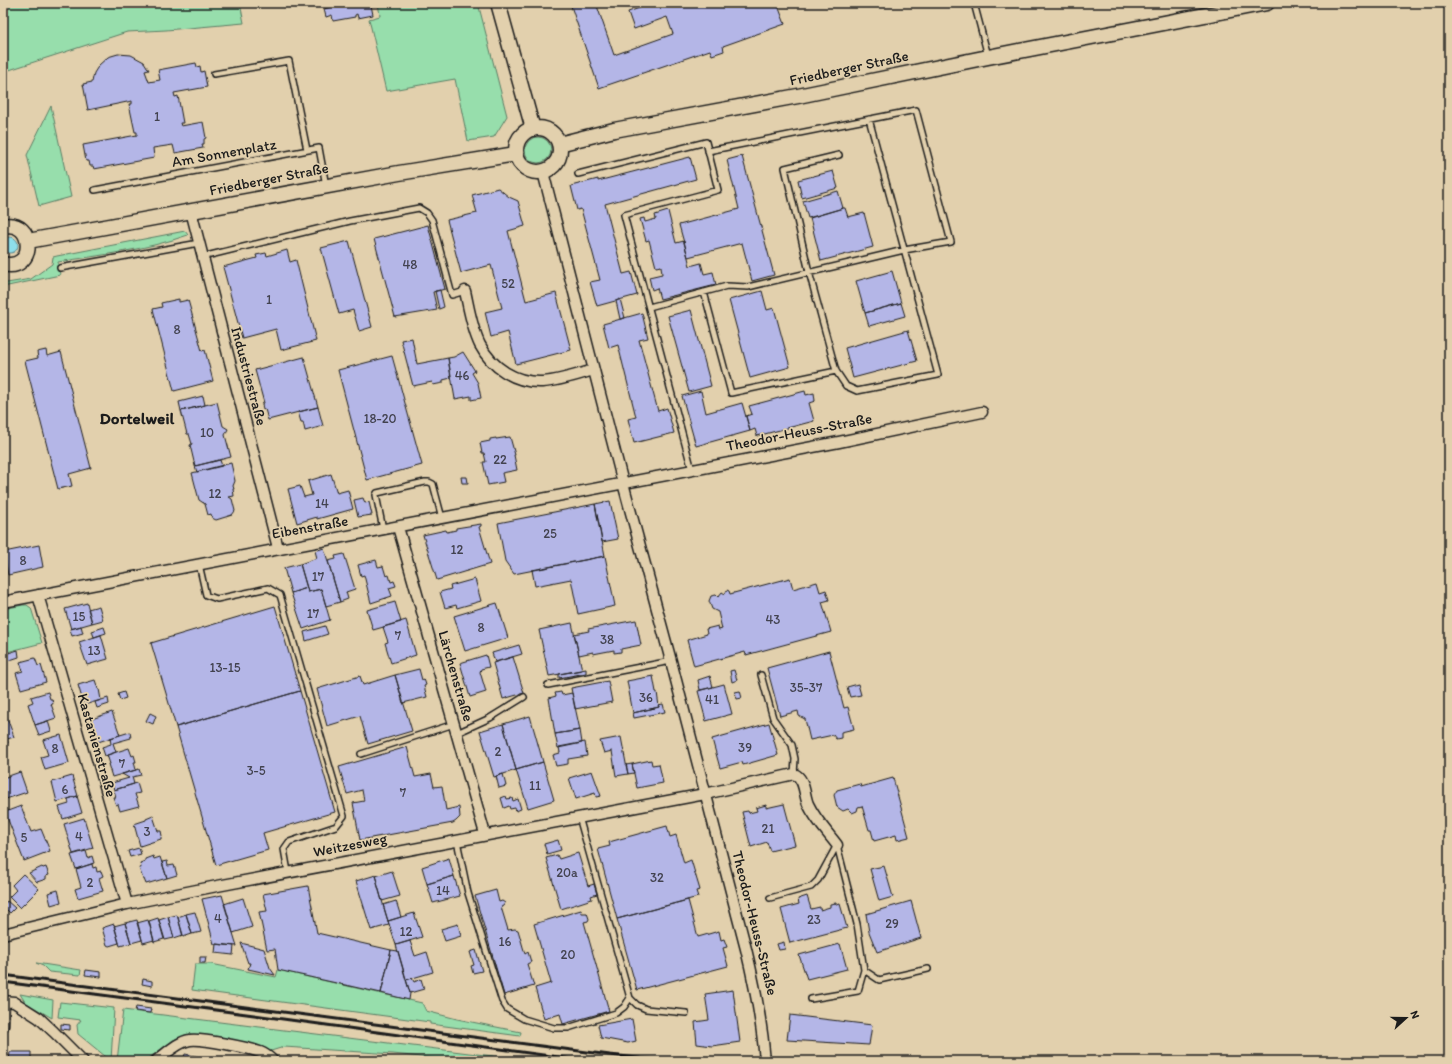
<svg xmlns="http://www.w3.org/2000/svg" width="1452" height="1064" font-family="Itim,sans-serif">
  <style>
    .green { fill: #97deac; stroke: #5a7d64 }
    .water { fill: #8edeea; stroke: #609098 }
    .building { fill: #b4b6e7; stroke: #1c1c1c }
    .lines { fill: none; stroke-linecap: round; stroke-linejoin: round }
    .lane-casing { stroke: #1c1c1c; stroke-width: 8 }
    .street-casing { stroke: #1c1c1c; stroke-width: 13 }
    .secondary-casing { stroke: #1c1c1c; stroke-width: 17 }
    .lane { stroke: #e2d0ad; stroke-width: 5 }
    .street { stroke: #e2d0ad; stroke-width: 10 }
    .secondary { stroke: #e2d0ad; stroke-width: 14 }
    .rail { stroke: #1c1c1c; stroke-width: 3 }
    .labels { text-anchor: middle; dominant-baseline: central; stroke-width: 3.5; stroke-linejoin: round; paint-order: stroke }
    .number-label { font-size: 13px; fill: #42424f }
    .street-label { font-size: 15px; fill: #1c1c1c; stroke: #e2d0ad }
    .quarter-label { font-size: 17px; font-weight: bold; fill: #1c1c1c; stroke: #e2d0ad }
  </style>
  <rect width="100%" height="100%" fill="#e2d0ad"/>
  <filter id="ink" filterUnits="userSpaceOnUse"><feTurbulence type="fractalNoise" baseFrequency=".025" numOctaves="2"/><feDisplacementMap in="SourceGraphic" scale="8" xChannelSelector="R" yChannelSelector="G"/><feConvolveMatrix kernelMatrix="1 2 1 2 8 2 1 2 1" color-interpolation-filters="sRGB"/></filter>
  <g filter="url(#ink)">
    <path class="green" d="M3 3H240L244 23 166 30 127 32 3 72Z
      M378 3H478L507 116 494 137 468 141 455 79 386 91 369 19 380 16Z
      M51 106 71 197 39 206 27 155Z
      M525 150a13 13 0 1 1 26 0a13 13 0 1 1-26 0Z
      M185 231 188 235C146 250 101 255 58 262L60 275 3 287V282L7 283 31 279 52 264 53 257 57 256Z
      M23 605H27L31 608 42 643 3 653V609Z
      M36 963 81 970 80 975 49 972 43 966Z
      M195 964H211L276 977 278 970 422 1003 426 1011 457 1019 521 1032 520 1036 430 1024V1022L192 990Z
      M20 994 53 1000 52 1018 25 1002Z
      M60 1002 114 1008 111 1061 78 1034 77 1025 81 1020 58 1017Z
      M123 1010 517 1059V1061H458L393 1054 284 1047 271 1051 252 1044 190 1034 173 1040 145 1061H117Z"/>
    <path class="water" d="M2 245a8 8 0 1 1 16 0a8 8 0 1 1-16 0Z"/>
    <path class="building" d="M330 3H372L373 5H371L373 15 358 18 357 14 355 15V17L333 21 332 15 326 17 324 9 331 7Z
      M570 3H596L614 55 673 34 667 17 634 29 628 12 654 3H777L785 24 723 46 724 51 712 55 710 50 599 88Z
      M118 54 131 55 144 62 149 70 145 71 149 82 160 80 158 70 196 63 197 67 200 66 201 72 204 71 207 87 174 93 175 97 178 96 183 123H180L181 126 203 122 206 138 204 139V144H202L203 148 175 153 173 145 153 148 154 158 94 169 93 166H90L89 161H86L83 145 137 135V132H135L129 104H132V101L88 110 83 84 92 82 94 73 99 65 108 57Z
      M742 156 774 275 752 281 742 243 688 257 679 225 739 209 727 160Z
      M690 157 696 179 605 204 623 274 631 272 637 295 597 306 590 282 600 280 581 209 577 210 571 186 598 179V181Z
      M833 171 838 188 802 198 798 180Z
      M498 188 509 197 518 201 525 226 508 231 526 301 556 293 571 350 516 364 508 332 491 337 485 312 502 308 491 265 461 273 447 220 477 213 472 195Z
      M838 191 843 208 808 218 803 201Z
      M843 208H845L848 217 864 213 873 247 821 261 810 218Z
      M668 211 676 243 684 241 690 266 701 263 704 274 713 272 716 285 660 299 657 288 652 290 649 277 662 274 661 266 656 267 649 240 646 241 640 219 644 218 645 222 656 219 655 215Z
      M428 225 445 289 433 292 437 310 395 317 374 239Z
      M349 241 372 327 359 331 353 310 339 314 321 248Z
      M287 250 290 262 296 260 316 341 281 350 276 329 242 338 223 267 257 258 256 255 266 253 267 256Z
      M892 271 901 303 865 313 856 281Z
      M440 290 444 307 439 309 435 291Z
      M762 291 767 310 774 308 790 367 750 378 729 300Z
      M179 299V302L188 300 202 351 205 350 213 381 174 391 153 309 162 307 161 303Z
      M620 299 625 318 620 319 616 301Z
      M901 303 905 316 869 326 865 313Z
      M691 310 711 386 689 392 668 316Z
      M642 313 648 338 639 340 658 411 667 408 674 433 634 443 628 419 636 417 618 345 609 348 603 324Z
      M908 330 917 361 853 378 845 348Z
      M412 338 417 364 448 358 451 378 443 380V383L433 385 432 382 413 386 401 340Z
      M46 350 47 356 61 352 91 468 69 474 72 486 58 489 25 361 38 358 37 352Z
      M463 352 475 371 472 373 478 383 481 398 471 400V396L455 399 448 358 454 357Z
      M392 356 422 465 367 480 338 370Z
      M304 357 318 407 268 420 265 409 263 410 262 404 264 403 255 370Z
      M701 391 706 413 742 403 750 431 696 446 682 396Z
      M805 391 806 395 814 393 815 401 809 403 814 421 757 436 755 429 750 431 746 416 752 414 749 406Z
      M203 396 205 405 181 411 179 402Z
      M217 402 223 426 228 429 225 435 231 457 195 466 190 445 192 444 189 434H187L181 411Z
      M318 407 323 426 305 431 303 422H301L298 412Z
      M510 437 515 455H514L517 470 502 473 504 482 488 485 483 462H486L484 453H482L480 443 490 441V439L496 438V439Z
      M220 460 222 466 197 472 195 466Z
      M231 463 235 481 233 486 234 489H233L234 496 229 497 232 499 235 511 232 515 216 520 212 518 211 514 208 515 205 504 199 500 192 473Z
      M331 474 337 493 348 490 353 509 317 519V517L297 523 288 489 300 486 304 497 312 495 308 481Z
      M461 477H467L468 483H462Z
      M363 498 365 503 369 502 372 515 358 517 354 500Z
      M610 501 618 539 602 542 595 504Z
      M595 504 605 556 514 574 505 561 498 523Z
      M481 524V526L479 527 490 564 437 580 423 535 446 530 447 532 456 530V528Z
      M39 545 43 567 8 575 4 552Z
      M324 548 340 602 326 606 321 589 308 592 300 564 317 558 315 551Z
      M344 554 355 589 346 592 348 599 340 602 328 561 336 559 335 556Z
      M605 556 615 606 578 614 571 579 535 586 532 570Z
      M376 560 378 567 383 566 386 576 389 575 391 582 394 581 396 586 389 588 392 596 371 603 364 575 361 576 358 565Z
      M300 564 307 588 291 593 284 568Z
      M790 578 793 589 817 582 820 592 826 590 829 600 822 602 831 632 746 655 745 652 694 666 687 640 707 634 706 629 718 626 719 630 722 629 718 612 712 609 709 601 711 596 716 595 718 597 722 592 725 594 727 590 729 591 730 594Z
      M475 579 481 601 457 608 456 605 445 608 440 592 451 589 450 586Z
      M307 588 308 592 321 589 330 620 303 629 291 593Z
      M395 602 401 622 373 630 367 610Z
      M87 603 92 623 71 629 65 609Z
      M497 603 508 638 465 651 454 616Z
      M99 606 103 620 92 623 88 609Z
      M275 606 300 691 176 727 151 643Z
      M406 620 416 655 391 663 385 643 388 642 383 627Z
      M636 620 641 645 621 649V652L614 653V650L593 654V652L579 655 574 634 589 631 588 629Z
      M572 623 582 670 549 676 539 630Z
      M81 626 83 633 72 636 70 629Z
      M325 626 328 634 306 641 304 632Z
      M104 627 106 633 94 637 92 631Z
      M101 635 108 659 87 665 79 642Z
      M519 645 522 654 495 662 492 653Z
      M18 650 19 657 7 661 5 654Z
      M829 651 844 708 848 707 854 729 841 732V738L836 739 833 735 810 740 805 719 799 716 798 711 780 716 767 668Z
      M486 655 489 667 481 669 480 672 486 692 470 697 460 663Z
      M513 657 524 693 503 699 493 663Z
      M35 658 38 666 41 665 46 682 21 689 16 673 23 671 20 662Z
      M419 669 422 680 424 679 426 685 424 686 427 697 403 703 395 675Z
      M586 669V673L559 678V674Z
      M734 670 737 680 732 682 730 671Z
      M395 675 412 731 368 744 360 716 327 726 317 689 360 676 363 685Z
      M653 676 656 692H657L659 707 633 713 627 681Z
      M710 676 713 687 700 690 698 680Z
      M95 680 98 689H99L101 700 84 705 78 685Z
      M608 681 612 702 575 709 571 688Z
      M724 684 732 714 706 721 698 691Z
      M858 684 861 695 850 697 847 687Z
      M300 691 335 812 263 833 268 850 216 865 176 727Z
      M740 691 742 698 737 699 735 692Z
      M48 692 50 699H52L53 704H51L56 718 35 725 28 704 33 702 31 697Z
      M124 692 126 698 120 700 118 694Z
      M561 692 562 695 572 693 580 730 555 734 549 698 556 696 555 693Z
      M108 698 109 704 97 708 95 702Z
      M663 704 665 712 634 718 633 713 659 707 658 705Z
      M112 712 120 735 98 742 93 728 91 729 89 720Z
      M150 713 156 716 153 724 146 721Z
      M6 715 14 737 7 739 8 743 3 744V716Z
      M530 716 543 762 516 770 503 724Z
      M48 721 51 731 39 735 35 725Z
      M769 723 778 755 743 765 742 762 720 768 712 739Z
      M503 724 516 770 494 777 480 731Z
      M580 730 582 743 558 748 555 734Z
      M130 732 131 738 113 743 116 752 105 756 102 747 111 744 110 738Z
      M61 735 69 763 45 770 41 757 48 755 43 740Z
      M621 737 628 774 616 776 612 751 604 753 600 741Z
      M585 742 587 756 568 759V764L556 766 553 755 560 753 559 747Z
      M407 747 415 777 431 774 434 787 442 786 446 810 459 807 460 817 456 821 453 823 360 840 353 803 364 801 362 790 347 794 339 767Z
      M129 748 132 756 134 755 136 762H134L136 770 112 777 108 764H110L107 755Z
      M651 760 652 765 659 764 663 783 637 788 632 764Z
      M543 762 554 800 528 808 516 770Z
      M632 764 634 773 628 774 626 765Z
      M139 769 141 775 132 777 134 784 114 790 112 783 129 778 122 774Z
      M592 771 601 796 596 797 595 793 576 799 569 778Z
      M20 772 27 792 3 800V778Z
      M503 774 506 786 499 788 496 776Z
      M72 776 78 796 57 802 52 782Z
      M893 778 909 837 897 840 896 835 874 841 871 830H869L862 806 858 807 857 811 852 813 848 809 843 811 837 807 834 795 837 790 860 784 861 787Z
      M137 783 140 793 135 794 139 806 120 811 118 804 116 805 113 797H116L114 790Z
      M77 796 82 813 63 819 59 807 69 804 68 799Z
      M506 796 507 799 512 798 513 801 518 799 521 809 516 811 515 808 510 809 509 806 504 808 501 798Z
      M784 804 795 845 770 851 767 842 751 847 742 812 748 811 749 813 757 811 756 808 766 805V808Z
      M21 806 31 832 41 829 50 851 24 861 5 812Z
      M153 816 158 831H161L162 836 161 837V839L140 846 134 824 146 820V819Z
      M84 818 93 848 73 854 64 824Z
      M667 826 670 837 676 835 684 863 691 860 700 890 696 891 698 897 617 919 598 849 610 846 609 842Z
      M558 840 561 850 547 854 544 844Z
      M139 848 141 854 130 857 128 851Z
      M86 851 88 858 92 856 94 863 76 869 71 855Z
      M578 853 588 886 594 884 597 894 591 896 592 899 561 909 546 858 557 855 559 859Z
      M153 856 154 859 160 857 167 878 146 884 144 879H143L139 868H141L140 863 145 861V859Z
      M449 858 454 876 427 884 422 867Z
      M167 861 168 866 174 865 177 875 167 878 162 862Z
      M92 864 93 868 96 867 97 872 101 871 103 876 99 878 103 891 78 898 75 889 81 887 76 869Z
      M884 866 893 897 879 901 870 869Z
      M42 867 43 868 46 867 49 875 46 876V879L37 882 29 873Z
      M392 871 400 896 382 901 377 883 378 882 376 876Z
      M23 874 39 889 20 908 9 897 16 890 12 885Z
      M376 875 378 882 377 883 389 925 371 930 356 881Z
      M454 876 460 896 433 903 427 884Z
      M308 886 317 933 391 950 381 993 278 970 275 949 267 950 259 912 267 911 263 894Z
      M58 890 61 902 51 905 48 893Z
      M496 890 499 902 502 901 505 903 503 906 501 907 508 930 515 929 518 930 525 954 528 952 531 962 527 964 534 986 504 995 475 896Z
      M222 895 233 933 237 946 214 944 202 899Z
      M807 896 811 909 820 907V910L830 907V904L836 903V905L840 904 847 928 790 943 781 909 799 904 798 899Z
      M243 898 252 927 233 933 224 904Z
      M688 900 698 937 719 931 721 940 724 939 727 947 723 948 728 966 637 990 617 919Z
      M7 901 15 908 10 913 3 906Z
      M396 901 401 917 388 921 383 905Z
      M911 901 921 938 877 952 869 932 866 914Z
      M581 910 582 913H587L589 919 588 921 584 922 609 1011 563 1024 560 1014 544 1019 535 988 551 983 534 924Z
      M195 912 201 932 192 934 186 914Z
      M414 913 422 937 396 945 388 921Z
      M186 914 192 934 183 937 178 917Z
      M177 915 183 935 174 938 168 917Z
      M168 917 174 938 165 940 159 920Z
      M158 918 164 939 154 942 149 921Z
      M137 920 142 940 131 943 125 923Z
      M148 920 154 940 143 943 137 923Z
      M125 923 131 943 120 946 114 926Z
      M114 924 119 943 109 946 107 945 102 928Z
      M458 924 461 936 445 941 441 929Z
      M410 941 415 956 427 952 433 972 406 980 396 945Z
      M784 942 785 949 779 950 777 944Z
      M241 943 264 949 270 968 275 975 248 969 250 963H248Z
      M216 944 234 946 233 955 215 953Z
      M840 944 847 969 807 979 799 955Z
      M391 950 398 951 410 993 409 1000 381 993Z
      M476 950 482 971 473 973 471 966 474 965 470 952Z
      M200 957H206L205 963H200Z
      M86 970 101 972V977L85 975Z
      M412 978 414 982 421 979 424 989 410 993 406 980Z
      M143 979 152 981V986L142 984Z
      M733 990 740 1042 712 1046 697 1044 695 1022 709 1020 705 994Z
      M136 1007 151 1009 150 1013 135 1011Z
      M790 1015 872 1025 869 1045 787 1040Z
      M632 1019 636 1041 628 1043 601 1038 598 1025Z
      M61 1024 70 1025V1030L61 1029Z
      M10 1052H31V1061H9Z
      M185 1054 210 1059V1061H183Z
      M349 1058 378 1059 377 1061H349Z"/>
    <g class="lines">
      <g class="lane-casing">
        <path id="lane" d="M974 3 988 56
          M214 74 289 61 307 150
          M578 174 706 142 718 190 624 215 692 470
          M95 190 319 148 326 186
          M202 257 350 221 419 208 427 213 432 220 452 295 465 291
          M60 268 199 243
          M704 292 731 393 836 371 846 386 857 391 938 375 869 119
          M649 307 727 286 748 287 904 250 951 242 916 110 708 151
          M836 371 809 272 785 168 839 155
          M383 529 376 495 377 493 425 482H429L433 484 442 518
          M199 564 206 595 217 599 268 588 280 595 344 816 336 826 289 842 284 849 288 872
          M761 675 773 718 792 745 795 759 794 774
          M548 685 671 661
          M457 733 490 718 524 697
          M361 754 454 724
          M579 817 630 998 637 1005 646 1009 686 1013
          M457 841 468 893 502 1001 507 1009 524 1019 554 1028H568L616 1013 624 1007 630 998
          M770 898 811 887 818 880 837 845
          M864 970 879 980 928 969
          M811 999 858 991 864 970 857 924 837 845"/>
      </g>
      <g class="street-casing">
        <path id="street" d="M543 172 623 483 671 661 746 949C755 986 762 1023 765 1061
          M191 211 278 548
          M465 291C469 309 472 329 480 345 492 368 516 383 542 382 559 381 577 375 593 370
          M398 527 485 834
          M38 595 127 904
          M3 602 839 442 982 412
          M3 934 127 904 212 887 705 794 794 774C805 778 804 795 808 804 815 819 827 832 837 845
          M3 1001 14 1002 39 1018 54 1032 83 1061
          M3 1026 4 1001
          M156 1061C166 1054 177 1042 190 1040 201 1038 249 1048 260 1052 265 1054 269 1057 273 1061"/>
      </g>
      <g class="secondary-casing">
        <path id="secondary" d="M498 3 533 129
          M516 150a22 22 0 1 1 44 0a22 22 0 1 1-44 0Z
          M559 144 614 130 798 96 988 57 1267 3
          M3 226C36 218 36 273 3 264
          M28 241 399 173 516 154"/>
      </g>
      <use href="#lane" class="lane"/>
      <use href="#street" class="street"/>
      <use href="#secondary" class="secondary"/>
      <path class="rail" d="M3 975 610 1055 665 1061
        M3 982 254 1015 587 1061"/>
    </g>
  </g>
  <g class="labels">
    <g class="number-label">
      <text x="157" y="116">1</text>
      <text x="410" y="264">48</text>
      <text x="508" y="283">52</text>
      <text x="269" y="299">1</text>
      <text x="177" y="329">8</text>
      <text x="462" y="375">46</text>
      <text x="380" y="418">18-20</text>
      <text x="207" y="432">10</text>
      <text x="500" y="459">22</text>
      <text x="215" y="493">12</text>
      <text x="322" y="503">14</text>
      <text x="550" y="533">25</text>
      <text x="457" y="549">12</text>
      <text x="23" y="560">8</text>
      <text x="318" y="576">17</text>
      <text x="313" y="613">17</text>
      <text x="79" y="616">15</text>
      <text x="773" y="619">43</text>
      <text x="481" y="627">8</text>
      <text x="398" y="635">7</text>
      <text x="607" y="639">38</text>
      <text x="94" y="650">13</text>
      <text x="225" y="667">13-15</text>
      <text x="806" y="687">35-37</text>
      <text x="646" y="697">36</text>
      <text x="712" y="699">41</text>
      <text x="745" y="747">39</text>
      <text x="55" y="748">8</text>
      <text x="498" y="751">2</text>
      <text x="122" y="763">7</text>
      <text x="256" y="770">3-5</text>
      <text x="535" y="785">11</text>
      <text x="65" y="789">6</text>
      <text x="403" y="792">7</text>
      <text x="768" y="828">21</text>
      <text x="147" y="831">3</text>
      <text x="79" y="836">4</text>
      <text x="24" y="837">5</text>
      <text x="567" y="872">20a</text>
      <text x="657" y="877">32</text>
      <text x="90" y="882">2</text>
      <text x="443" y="890">14</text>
      <text x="218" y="918">4</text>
      <text x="814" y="919">23</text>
      <text x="892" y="923">29</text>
      <text x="406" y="931">12</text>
      <text x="505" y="941">16</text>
      <text x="568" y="954">20</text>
    </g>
    <g class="street-label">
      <text transform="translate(849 68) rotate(-12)">Friedberger Straße</text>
      <text transform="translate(224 153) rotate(-10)">Am Sonnenplatz</text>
      <text transform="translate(269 179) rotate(-11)">Friedberger Straße</text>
      <text transform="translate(249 376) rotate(75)">Industriestraße</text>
      <text transform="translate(799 432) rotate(-11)">Theodor-Heuss-Straße</text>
      <text transform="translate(310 527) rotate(-10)">Eibenstraße</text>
      <text transform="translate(456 676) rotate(74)">Lärchenstraße</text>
      <text transform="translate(97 745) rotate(74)">Kastanienstraße</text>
      <text transform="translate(350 845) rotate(-11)">Weitzesweg</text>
      <text transform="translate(755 923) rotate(76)">Theodor-Heuss-Straße</text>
    </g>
    <g class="quarter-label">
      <text x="137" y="418">Dortelweil</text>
    </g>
  </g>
  <rect width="1452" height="1064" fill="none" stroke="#e2d0ad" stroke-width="16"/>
  <rect x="8" y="8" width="1436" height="1048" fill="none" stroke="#1c1c1c" stroke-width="1.5" filter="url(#ink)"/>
  <g transform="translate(1406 1018) rotate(69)" stroke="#e2d0ad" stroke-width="3" paint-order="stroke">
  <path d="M0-3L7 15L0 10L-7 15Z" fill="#1c1c1c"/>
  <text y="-6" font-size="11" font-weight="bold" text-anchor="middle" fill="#1c1c1c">N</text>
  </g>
</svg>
